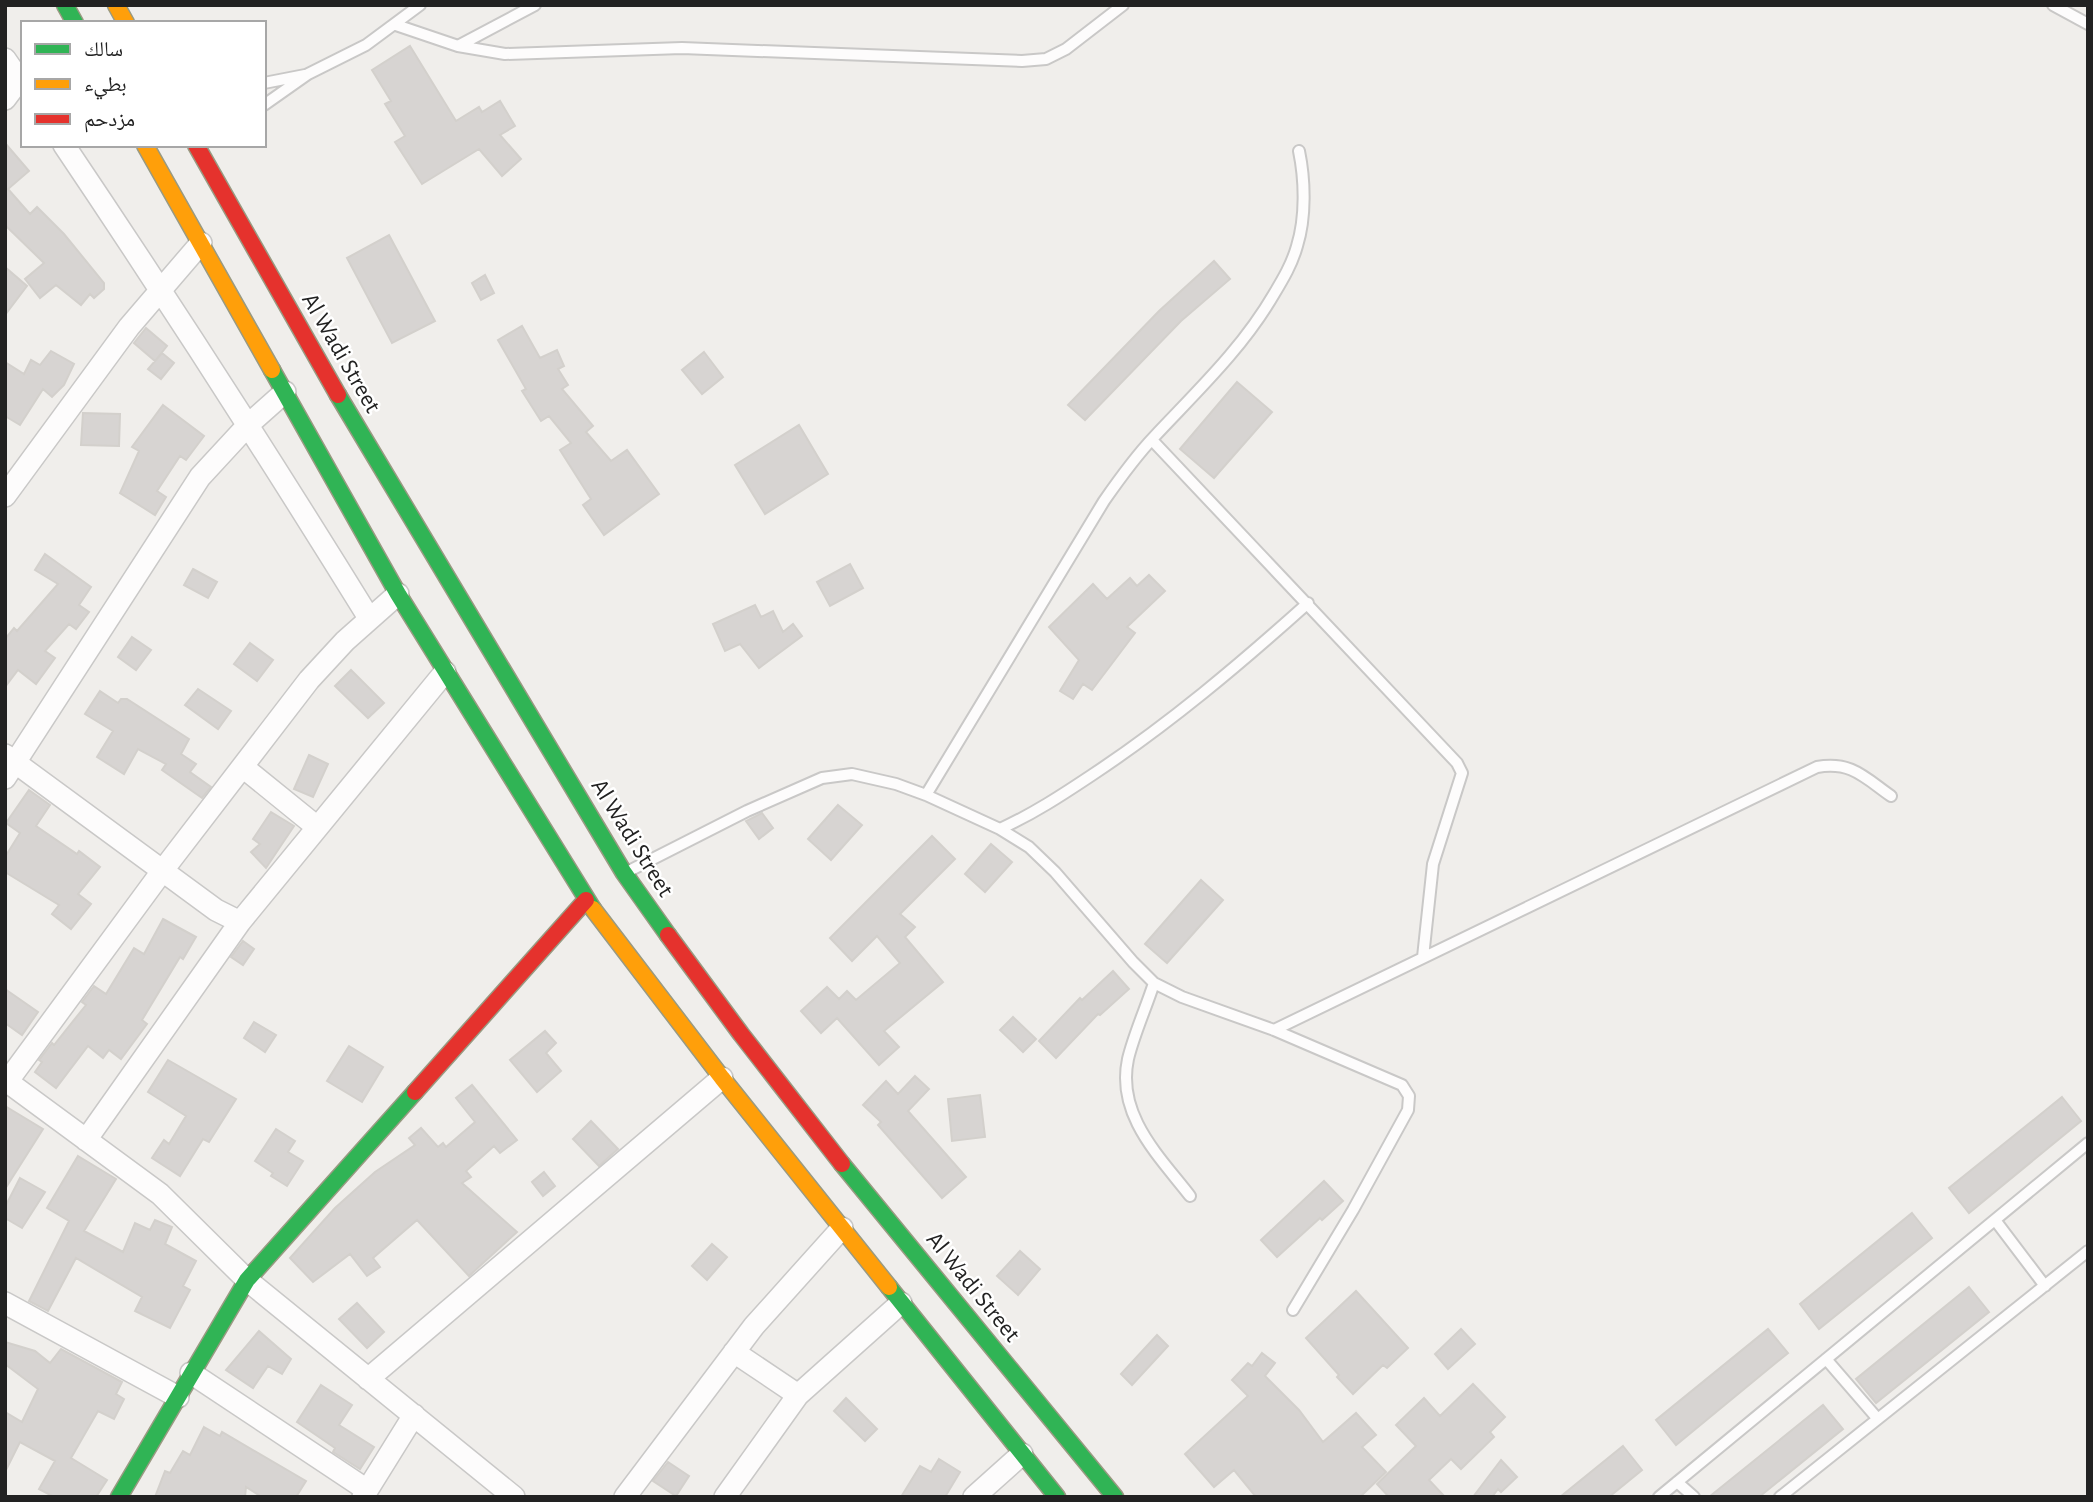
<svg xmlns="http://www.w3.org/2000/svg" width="2093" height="1502" font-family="'Alegreya Sans','Noto Naskh Arabic',sans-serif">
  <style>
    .building { fill: #d7d4d2; stroke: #d3d0cc; stroke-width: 2 }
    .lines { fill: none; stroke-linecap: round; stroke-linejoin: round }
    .lane-casing { stroke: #c9c8c7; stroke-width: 14 }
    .street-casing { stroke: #c9c8c7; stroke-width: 24 }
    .fast-casing { stroke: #999a82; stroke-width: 19 }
    .slow-casing { stroke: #999a82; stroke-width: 19 }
    .jam-casing { stroke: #999a82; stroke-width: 19 }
    .lane { stroke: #fdfcfc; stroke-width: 10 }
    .street { stroke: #fdfcfc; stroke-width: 21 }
    .fast { stroke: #30b455; stroke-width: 16 }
    .slow { stroke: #ff9f0a; stroke-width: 16 }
    .jam { stroke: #e5322d; stroke-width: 16 }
    .labels { text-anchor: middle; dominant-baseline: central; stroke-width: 5; stroke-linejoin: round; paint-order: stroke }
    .street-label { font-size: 24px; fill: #222; stroke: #fff }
  </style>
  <rect width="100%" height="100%" fill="#f0eeeb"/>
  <path class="building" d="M410 46 456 121 479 107 482 112 500 101 515 126 500 135 521 159 502 176 479 149 422 184 395 142 405 136 385 104 391 101 372 70Z
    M5 143 29 171 8 189 30 214 37 207 64 234 104 283V289L94 298 90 294 81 305 56 285 40 298 25 279 44 263 5 225Z
    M389 235 435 321 392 343 347 258Z
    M1214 261 1230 279 1181 321 1085 420 1068 405 1159 311Z
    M5 267 27 286 5 315Z
    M485 275 494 293 481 300 472 283Z
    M522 326 540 358 557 350 564 366 558 369 568 385 562 389 593 426 586 432 611 461 627 450 659 494 604 535 583 505 591 499 560 450 571 443 549 416 541 421 522 391 526 389 498 340Z
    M146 328 167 346 155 361 134 343Z
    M51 351 74 364 64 385 52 397 43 389 20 425 5 416V362L24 374 31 360 40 365Z
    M704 352 723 377 702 394 682 370Z
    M162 353 174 363 161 379 148 369Z
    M1237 382 1272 412 1214 478 1180 449Z
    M163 405 204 436 186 460 180 456 157 491 166 497 155 515 120 493 139 451 132 447Z
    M83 413 120 414 119 446 81 445Z
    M799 425 828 474 765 514 735 465Z
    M45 554 91 587 79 605 89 612 76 629 69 624 45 651 55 658 36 684 18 670 5 687V639L14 628 17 631 58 584 35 570Z
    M850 564 863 588 830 606 817 582Z
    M193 569 217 582 208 598 184 585Z
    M1149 575 1165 591 1127 627 1135 633 1092 690 1083 684 1073 699 1060 691 1079 660 1049 627 1093 584 1107 599 1130 578 1137 586Z
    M755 605 761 617 773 611 783 632 793 624 802 636 759 668 740 644 725 651 713 624Z
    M132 637 151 650 136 670 118 657Z
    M250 643 273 660 257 681 234 664Z
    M351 670 384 703 368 718 335 686Z
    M198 689 231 711 218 729 185 705Z
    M100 691 118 703 121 699H127L189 739 181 754 196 764 190 772 211 787 202 798 162 770 166 764 138 749 124 774 97 757 113 731 85 714Z
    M309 755 328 764 313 797 294 789Z
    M29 790 50 805 36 826 77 854 79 851 100 867 78 894 91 904 71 929 52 914 59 905 5 872V857L20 833 6 823Z
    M838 805 862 825 831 860 808 839Z
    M271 812 294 826 266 868 251 852 260 844 253 839Z
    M762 813 773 828 759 839 746 821Z
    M932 836 955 859 900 914 915 927 905 937 943 982 884 1031 899 1047 879 1065 837 1018 821 1033 801 1011 827 987 839 999 847 991 856 1000 900 963 877 936 852 961 830 938Z
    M991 844 1012 862 985 892 965 874Z
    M1201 880 1223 900 1167 963 1145 944Z
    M163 919 196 937 183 959 180 957 142 1020 147 1024 121 1059 109 1050 103 1058 88 1046 56 1088 35 1072 42 1062 39 1060 52 1043 54 1045 86 1005 82 1002 94 986 106 994 134 948 144 954Z
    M243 941 254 949 243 965 231 957Z
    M1113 971 1129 989 1100 1015 1098 1014 1056 1058 1039 1041 1080 998 1082 1000Z
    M5 989 38 1012 22 1035 5 1023Z
    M1013 1017 1036 1039 1023 1052 1000 1030Z
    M254 1022 276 1035 265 1052 244 1038Z
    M545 1031 556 1043 546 1053 561 1071 537 1092 510 1060Z
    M349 1046 383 1067 362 1102 327 1081Z
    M168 1060 236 1099 209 1142 203 1139 180 1176 152 1158 164 1140 169 1144 186 1116 148 1092Z
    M915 1076 929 1089 908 1111 966 1177 942 1198 878 1125 881 1122 863 1105 886 1081 898 1094Z
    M472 1085 517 1140 500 1153 494 1146 466 1171 471 1177 462 1183 517 1232 469 1276 417 1220 373 1258 380 1267 367 1276 350 1254 313 1282 290 1258 335 1208 375 1172 415 1145 409 1138 421 1128 438 1147 443 1143 446 1147 475 1122 456 1098Z
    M980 1095 985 1137 952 1141 948 1099Z
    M2062 1097 2081 1121 1969 1213 1949 1188Z
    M5 1106 43 1129 5 1189Z
    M591 1121 618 1149 599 1166 573 1139Z
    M276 1129 295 1141 288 1152 303 1161 287 1186 271 1176 273 1173 255 1161Z
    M78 1156 116 1179 84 1231 123 1252 135 1223 150 1230 155 1220 172 1227 165 1244 196 1261 183 1286 190 1290 170 1328 135 1311 142 1297 76 1258 48 1311 29 1301 69 1221 47 1208Z
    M544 1172 555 1186 543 1196 532 1182Z
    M20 1178 45 1192 22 1228 5 1218V1207Z
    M1324 1181 1343 1201 1322 1220 1320 1218 1277 1257 1261 1240Z
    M1912 1213 1932 1238 1819 1329 1800 1304Z
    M712 1244 727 1257 707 1280 692 1266Z
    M1020 1251 1040 1269 1018 1295 997 1276Z
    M1969 1287 1989 1312 1876 1403 1856 1379Z
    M1356 1291 1408 1348 1387 1368 1383 1365 1353 1394 1337 1377 1339 1375 1306 1338Z
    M357 1303 384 1332 367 1348 339 1319Z
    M1461 1329 1475 1344 1448 1369 1435 1354Z
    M1768 1329 1788 1353 1676 1445 1656 1420Z
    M259 1331 291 1359 282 1374 268 1366 253 1388 226 1370Z
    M1157 1335 1168 1346 1132 1385 1121 1374Z
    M5 1342 35 1351 50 1363 61 1349 122 1382 116 1394 124 1399 114 1419 98 1411 71 1458 107 1480 96 1497H54L39 1489 55 1461 20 1442 5 1472V1412L22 1422 38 1389 5 1364Z
    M1262 1353 1275 1363 1265 1376 1299 1410 1323 1442 1356 1413 1376 1435 1362 1447 1386 1472 1360 1497H1256L1234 1470 1214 1487 1185 1454 1248 1396 1232 1380 1248 1363 1252 1366Z
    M1473 1384 1505 1417 1490 1432 1494 1437 1461 1469 1451 1459 1429 1480 1445 1497H1389L1377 1484 1416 1446 1396 1425 1424 1398 1440 1416Z
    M321 1385 352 1405 339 1425 374 1447 360 1469 333 1452 335 1448 297 1422Z
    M846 1398 877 1429 865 1441 834 1411Z
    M1823 1405 1843 1429 1759 1497H1709Z
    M204 1427 220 1436 222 1432 306 1481 296 1497H262L246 1487 245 1497H155L165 1471 170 1473 183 1451 190 1455Z
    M1623 1446 1642 1470 1609 1497H1560Z
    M939 1459 960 1472 945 1497H901L920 1466 931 1472Z
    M1501 1460 1517 1477 1501 1492 1498 1489 1492 1497H1473Z
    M668 1462 689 1476 676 1496 653 1481Z"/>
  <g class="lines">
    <g class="lane-casing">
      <path id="lane" d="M2053 5 2088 24
        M396 25 458 46 505 54 682 48 1022 61 1046 59 1066 49 1123 5
        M458 46 535 5
        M264 83 305 75
        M264 105 308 74 366 45 420 5
        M1152 440 1457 763 1462 773 1433 864 1423 957
        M926 795 1104 501C1120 478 1135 457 1154 437 1197 391 1242 349 1274 294 1283 279 1292 264 1297 246 1306 217 1305 180 1299 151
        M1000 829C1033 814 1062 795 1092 775 1169 724 1239 665 1308 603
        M627 872 747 811 822 778 852 774 896 784 926 795 1000 829 1029 847 1055 872 1133 962 1154 983 1182 997 1274 1030 1402 1085 1409 1096 1408 1110 1353 1210 1293 1310
        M1154 983C1146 1008 1134 1034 1128 1059 1116 1115 1159 1156 1190 1196
        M1274 1030 1817 767C1851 761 1864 777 1891 796
        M1995 1220 2045 1286
        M1826 1359 1877 1418
        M1677 1482 1694 1497
        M1659 1497 2088 1143
        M1780 1497 2088 1251"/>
    </g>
    <g class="street-casing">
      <path id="street" d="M5 59 23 85
        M5 99 23 75
        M64 145C169 301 270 458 369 618
        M5 496 129 327 201 243
        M5 755 216 910 240 922 445 672
        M243 767 317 827
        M5 778 200 477 249 424 285 392
        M5 1080 160 1194 247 1280 514 1497
        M7 1082 163 870 309 680 345 641 398 594
        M86 1140 240 922
        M5 1303 178 1397
        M734 1352 798 1395
        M191 1373 367 1490
        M368 1379 722 1078
        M363 1497 414 1415
        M625 1497 754 1326 842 1228
        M725 1497 798 1395 901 1303
        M974 1497 1022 1454"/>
    </g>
    <g class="fast-casing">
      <path id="fast" d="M65 5 75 23
        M272 370 398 594 593 909
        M338 395 624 873 668 935
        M842 1164 1115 1497
        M889 1287 1057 1497
        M119 1497 247 1280 415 1092"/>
    </g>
    <g class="slow-casing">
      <path id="slow" d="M116 5 126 23
        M145 145 272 370
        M593 909 722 1078 889 1287"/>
    </g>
    <g class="jam-casing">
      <path id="jam" d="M196 145 338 395
        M668 935 741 1034 842 1164
        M415 1092 586 900"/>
    </g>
    <use href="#lane" class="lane"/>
    <use href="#street" class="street"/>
    <use href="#fast" class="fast"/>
    <use href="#slow" class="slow"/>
    <use href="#jam" class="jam"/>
  </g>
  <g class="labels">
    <g class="street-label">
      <text transform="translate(341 353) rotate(60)">Al Wadi Street</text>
      <text transform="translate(632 838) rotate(58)">Al Wadi Street</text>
      <text transform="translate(973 1287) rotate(51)">Al Wadi Street</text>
    </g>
  </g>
  <rect width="2093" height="1502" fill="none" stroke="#222222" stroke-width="14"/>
  <rect x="21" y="21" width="245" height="126" fill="#ffffff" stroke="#a7a7a7" stroke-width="2"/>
  <rect x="35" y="44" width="35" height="10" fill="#30b455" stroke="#a7a7a7" stroke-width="2"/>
  <text x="84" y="56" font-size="21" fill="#222222">سالك</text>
  <rect x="35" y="79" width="35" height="10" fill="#ff9f0a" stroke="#a7a7a7" stroke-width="2"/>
  <text x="84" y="91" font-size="21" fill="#222222">بطيء</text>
  <rect x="35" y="114" width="35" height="10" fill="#e5322d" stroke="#a7a7a7" stroke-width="2"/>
  <text x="84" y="126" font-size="21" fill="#222222">مزدحم</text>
</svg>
